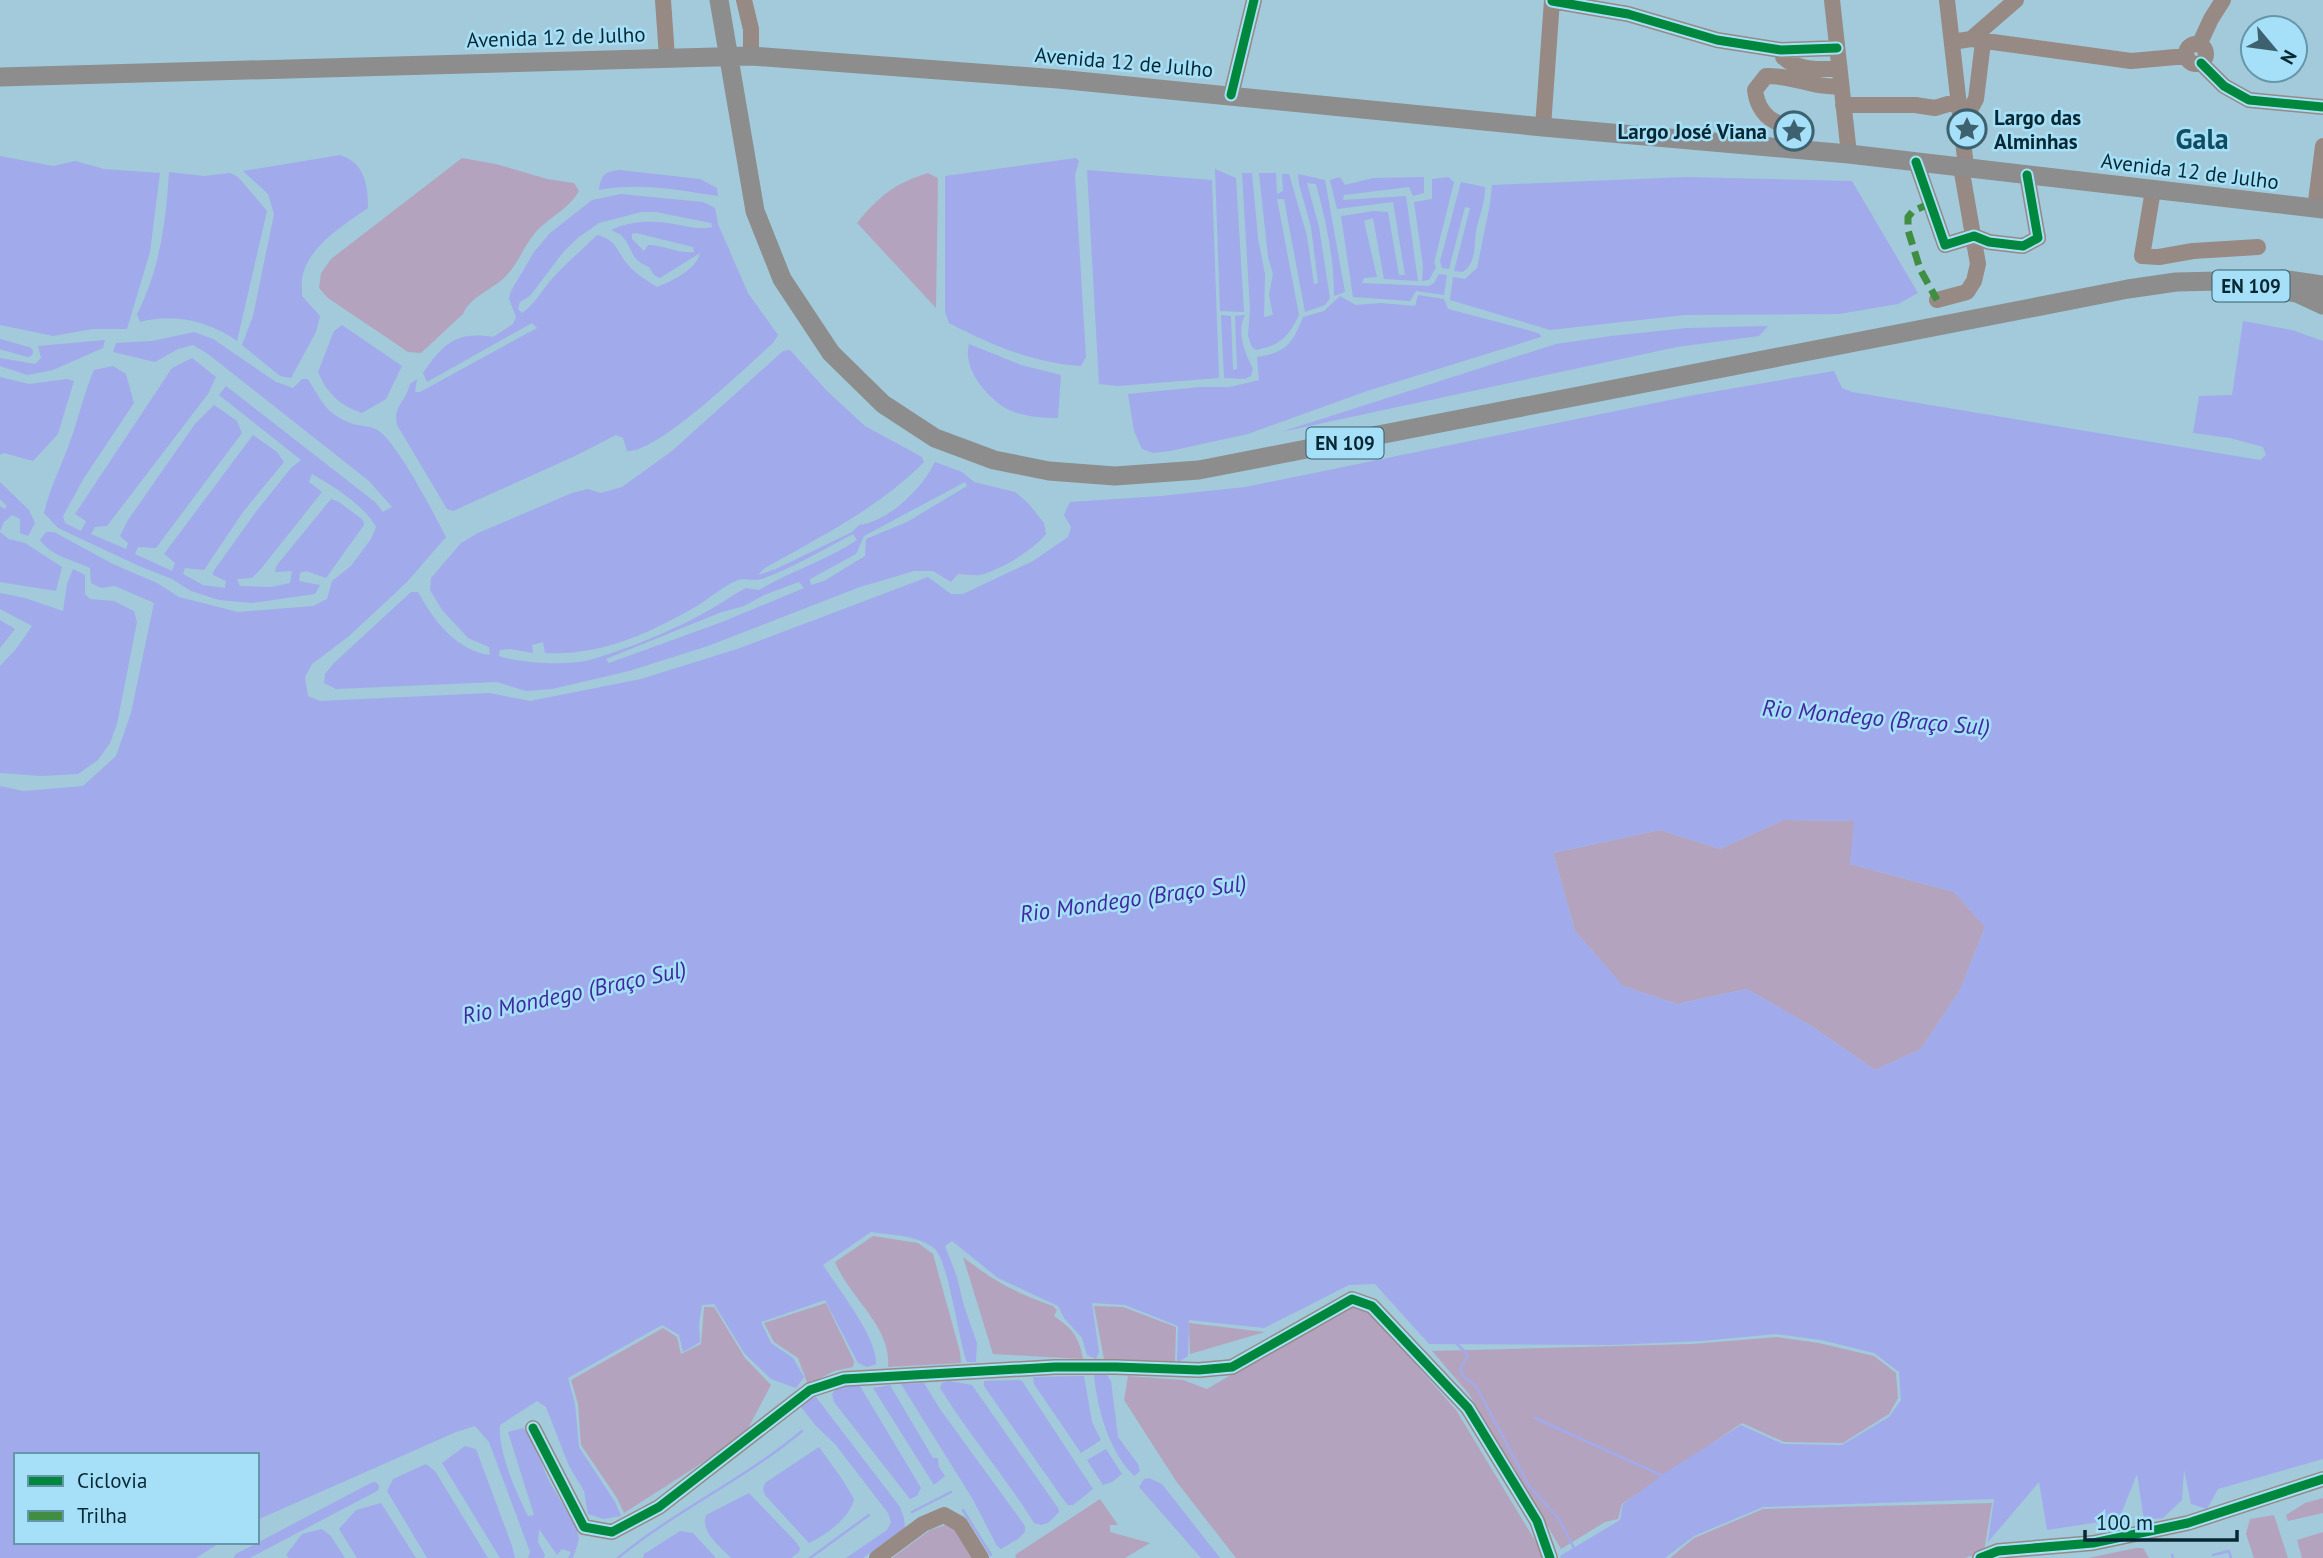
<svg xmlns="http://www.w3.org/2000/svg" width="2323" height="1558" font-family="'PT Sans',sans-serif">
  <style>
    .green { fill: #b4a3be }
    .water { fill: #a1aaea; fill-rule: evenodd }
    .lines { fill: none; stroke-linecap: round; stroke-linejoin: round }
    .stream { stroke: #a1aaea; stroke-width: 2.5 }
    .canal { stroke: #a1aaea; stroke-width: 10 }
    .minor { stroke: #978983; stroke-width: 16 }
    .major { stroke: #8c8d8c; stroke-width: 19 }
    .quiet { stroke: #408e41; stroke-width: 7; stroke-dasharray: 14 7; stroke-linecap: butt }
    .cycleway-casing { stroke: #a5e0f8; stroke-width: 13 }
    .cycleway { stroke: #00873e; stroke-width: 9 }
    .labels { text-anchor: middle; dominant-baseline: central; stroke-width: 5; stroke-linejoin: round; paint-order: stroke }
    .shield { fill: #a5e0f8; stroke: #365f6e; stroke-width: 2 }
    .shield-label { font-size: 19px; font-weight: bold; fill: #072833 }
    .street-label { font-size: 21px; fill: #072833; stroke: #a5e0f8 }
    .poi-label { font-size: 21px; font-weight: bold; fill: #072833; stroke: #a5e0f8; text-anchor: start }
    .water-label { font-size: 23px; font-style: italic; fill: #43279f; stroke: #a5e0f8 }
    .district-label { font-size: 28px; font-weight: bold; fill: #104d62; stroke: #a5e0f8 }
  </style>
  <rect width="100%" height="100%" fill="#a2cadb"/>
  <path class="green" d="M462 158 496 164 547 179 574 183 579 191C569 209 549 217 535 233 523 247 518 265 504 278 491 290 470 297 463 314L421 353 408 352 328 298 319 288 321 273 331 259Z
    M928 173 938 178 936 308 857 223C878 197 895 183 928 173Z
    M1783 820 1855 821 1850 864 1954 892 1985 927 1960 990 1921 1049 1875 1070 1813 1027 1747 989 1677 1004 1623 986 1575 931 1553 853 1660 830 1720 849Z
    M873 1236 918 1243 933 1254 960 1352 961 1363 888 1367C892 1327 849 1297 835 1262Z
    M963 1257C995 1282 1014 1292 1053 1306L1057 1310 1054 1316C1073 1329 1079 1337 1083 1359L993 1354Z
    M826 1303 854 1361 853 1367 834 1371 808 1385 798 1358 774 1342 764 1323Z
    M1094 1306 1123 1307 1176 1327 1175 1361 1104 1359Z
    M704 1307H714L745 1358 771 1385 744 1436 624 1513 617 1498 581 1445 578 1404 571 1380 663 1328 677 1337 681 1354 701 1344Z
    M1345 1308H1360L1374 1317 1456 1410 1539 1547 1542 1558H1236L1176 1481 1124 1400 1128 1376 1183 1380 1207 1389Z
    M1189 1323 1265 1332 1190 1354Z
    M1777 1337 1819 1343 1874 1356 1896 1373 1898 1398 1889 1414 1843 1443 1784 1442 1742 1423 1622 1504 1618 1519 1605 1522 1561 1549 1469 1394 1432 1351 1692 1344Z
    M2323 1498V1513L2288 1521 2286 1515 2305 1503Z
    M1100 1499 1118 1525H1110V1532L1150 1543 1125 1558H1016L1015 1555Z
    M1992 1503 1984 1551 1965 1558H1670L1694 1538 1763 1509Z
    M2274 1515 2288 1558H2254L2246 1534 2250 1519Z
    M945 1525 958 1530 976 1558H892L930 1530Z
    M2323 1532V1558H2302L2297 1540Z
    M2136 1548H2143L2149 1558H2088Z"/>
  <path class="water" d="M340 155C365 163 368 185 368 208 344 225 311 244 303 274 301 280 302 289 302 296L320 316 316 332 291 378 280 376 242 345 253 316 274 214 268 194 243 171Z
    M0 156 53 166 75 161 104 169 160 173 150 252 127 329H93L53 336 0 325Z
    M1076 158 1079 161 1075 175 1086 357 1081 366C1036 364 989 344 949 323L945 312V176Z
    M1215 169 1236 178 1244 312 1220 311Z
    M620 170 700 179 717 188 718 196C679 190 638 182 599 190 601 175 605 171 620 170Z
    M1087 170 1212 180 1219 378 1118 386 1099 384Z
    M169 172 204 176 230 173 238 177 267 211 237 341C209 321 174 313 140 322L137 314C160 269 166 222 169 172Z
    M1242 173H1252L1258 238 1265 274 1264 317 1273 315 1269 295 1273 274 1268 257 1259 173H1276L1277 194 1283 191 1282 174H1289L1307 236 1314 284 1318 283 1311 227 1299 184 1298 174 1325 180 1345 292 1334 296C1334 257 1326 221 1316 184L1307 183 1319 227 1330 298 1325 305 1305 312 1284 199H1277L1299 315C1289 336 1280 346 1256 350L1252 347 1248 336 1250 309Z
    M1340 177 1345 185 1373 178 1424 177V193L1413 196 1409 187 1344 195 1343 200 1406 196 1418 281 1384 279 1373 218 1364 221 1377 277 1364 278 1362 283 1429 286 1434 283 1439 274 1447 275 1444 295 1416 291 1410 301 1353 297 1341 216 1374 211 1388 212 1399 275H1405L1393 202 1337 209 1330 180Z
    M1448 177 1454 182 1434 263 1436 267 1429 280 1422 281 1423 266 1414 202 1432 199V179Z
    M1686 177 1852 181 1918 293 1898 304 1839 314 1685 315 1550 330 1450 300 1453 277 1465 279 1477 268 1490 204 1492 185Z
    M1461 182 1485 187C1485 201 1481 212 1477 226 1473 242 1478 261 1463 272L1454 271 1470 208 1465 207 1449 269 1442 268 1440 261Z
    M621 194 703 202 715 208 718 224 748 293 778 335 773 343C747 366 658 453 627 451L623 438 616 435 575 456 453 511 447 509 397 425C393 405 406 402 410 384L417 379 415 392H420L537 328 532 323 427 382 423 373C443 344 456 331 493 337L513 324 516 317 509 299 511 291 534 252 550 233 592 200ZM641 212H656L711 223 712 227C700 230 691 227 679 225 655 220 633 220 611 230 614 232 619 233 622 236 634 248 628 259 649 267L654 275 660 278 700 253C696 270 672 281 657 287 648 281 637 275 629 266 616 252 619 241 597 235 582 250 566 263 552 279 541 291 535 304 522 313L518 309 520 302 530 296 564 251 579 237 599 223ZM636 233 693 247 694 252C679 254 664 245 648 245L644 251 632 239V234Z
    M1418 295 1444 299 1448 309 1535 332 1540 334 1541 337 1367 391 1248 434 1170 451 1153 453 1142 449 1134 431 1128 394 1200 387H1230L1259 380 1257 357C1286 353 1293 343 1303 317L1324 311 1340 296 1356 305 1381 303 1415 306Z
    M1221 315 1231 316 1233 370 1237 369 1235 316 1245 315C1236 332 1245 353 1253 369L1251 376 1245 379 1224 378Z
    M2243 321 2292 330 2323 341V1459L2218 1489 2207 1509 2191 1504 2184 1470 2182 1500 2163 1518 2144 1520 2137 1474 2119 1519 2047 1530 2039 1482 1988 1542 1994 1499 1763 1507 1694 1536 1665 1558H1561L1560 1556 1620 1520 1623 1504 1668 1471 1741 1425 1783 1444 1842 1445 1889 1417 1901 1400 1899 1372 1874 1353 1821 1340 1776 1334 1702 1341 1612 1345 1429 1344 1375 1284 1349 1285 1264 1328 1189 1320 1188 1356 1177 1363 1178 1326 1125 1305 1092 1303 1099 1352 1096 1359 1087 1355 1082 1338 1064 1318 1058 1306 998 1278 952 1241 945 1246 957 1277 964 1306 977 1343 976 1362H967C958 1339 949 1261 934 1248 918 1235 890 1235 871 1232L823 1265C838 1289 878 1338 876 1364L867 1367 858 1363 825 1300 761 1322 771 1343 793 1358 804 1377 796 1388 771 1379 745 1354 714 1304 702 1305 699 1324 700 1342 683 1352 679 1335 662 1325 568 1378 575 1404 579 1447 615 1502 621 1516 603 1519 588 1514 584 1491 569 1466 546 1407 537 1401 500 1425C498 1452 516 1492 528 1516L534 1515 508 1432 523 1428 529 1434 549 1481 576 1527 579 1539 573 1558H568L571 1552 562 1549 557 1555 539 1529 538 1542 545 1555 544 1558H528L530 1552 489 1442 475 1426 456 1432 257 1520V1455H16V1542H221L196 1558H0V786L23 791 83 786 116 756 131 713 154 603 115 586 101 588 91 583 90 568C73 560 51 556 40 540L46 532H54L113 564 157 583 179 597 238 612 313 606 327 599 332 581 351 566 371 539 376 527C363 504 334 487 312 474L309 482 322 492 260 570 252 578 237 579 240 586 271 587 290 583 292 571 275 572 277 565 331 499 339 502 363 520 364 525 326 578 306 571 300 573 299 581 320 585 315 594 252 603 219 600 191 591 172 579 139 566 58 528 44 513C50 487 62 465 71 439 79 416 84 393 94 370L113 366 126 374 134 403 84 478 63 516 65 523 81 531 86 521 75 514 172 368 192 358 216 377 208 394 107 526 95 527 91 534 126 549 128 543 120 536 128 520 195 424 214 405 237 421 242 433 156 548 138 547 135 554 172 571 175 563 164 554 253 435 277 452 284 462 243 512 204 570 185 568 183 574 203 585 225 588 226 581 213 575V572L255 513 291 468 301 460 219 395 226 386 375 502 383 512 392 507 369 481 208 354 193 345 178 349 155 362 113 352 116 343 152 341 194 332 213 339 276 382 293 388 302 379H308C322 402 326 414 353 424 361 426 372 426 379 431 399 446 433 512 446 537L406 583 348 637 312 664 305 677 308 696 320 701 489 693 530 701 641 679 740 648 928 577 951 594H963L1033 561 1068 537 1071 527 1064 515 1070 502 1161 496 1245 487 1694 395 1834 371 1842 388 1852 392 2260 460 2266 455 2263 447 2230 438 2193 433 2199 396 2232 395ZM1783 820 1854 821 1850 864 1954 892 1985 927 1960 990 1921 1049 1875 1070 1813 1027 1747 989 1677 1004 1623 986 1575 931 1553 853 1660 830 1720 849Z
    M342 325 402 366 386 399 362 413C339 405 327 393 318 372L334 331Z
    M1768 326 1759 336 1677 347 1281 432 1556 344 1611 336 1687 328Z
    M105 340 103 348 53 370 27 375 0 366V358L35 364 41 358 38 346Z
    M969 344 1021 365 1061 375 1058 418C1043 418 1022 416 1009 410 988 399 962 369 969 344Z
    M790 350 828 392 865 426 922 457 924 462C880 507 820 537 765 568L758 575 776 569 852 532 859 525C889 521 922 489 935 462L962 472 974 482 1015 492 1028 503 1044 523 1046 534C1032 551 1002 569 980 575 974 576 964 574 958 574L951 582 933 571H914L860 587 708 646 629 671 552 689 526 691 497 682 336 689 324 683 325 674 334 663 411 592H418C433 620 457 651 490 655L489 647 468 638 442 610 430 590 431 578 461 543 478 533 572 493 588 489 601 493 622 487 672 451 783 351ZM965 482 967 486 907 522 866 539 865 556 824 581 811 585 810 579 856 554 864 536ZM853 534 857 540C827 560 791 571 759 590L746 588C732 595 719 605 704 613 674 630 623 651 589 660 568 666 519 663 499 656L500 650 510 649 533 653 532 645 543 642 545 653C602 656 653 632 700 604 712 596 724 586 736 581 744 577 753 582 762 579 794 567 823 550 853 534ZM799 582 804 588 722 622 609 663 606 659 719 613 744 606 764 595Z
    M0 377 29 384 67 379 74 381 58 434 33 461 4 453 0 455Z
    M0 482 29 510 35 523 28 536 20 533V519L12 515 4 522 0 531V506L4 509 7 506 0 499Z
    M0 532 9 539 25 543 62 567 56 591 0 582Z
    M73 569 85 575V594L90 599 114 601 134 611 137 622 117 724 110 743 98 760 78 774 41 776 0 773V666L16 649 32 626 0 609V593L25 598 63 611 67 584Z
    M0 620 15 629 0 648Z
    M1100 1373 1107 1375 1111 1381 1118 1437 1138 1464 1140 1471 1134 1476C1109 1451 1097 1409 1094 1374Z
    M1084 1376 1092 1422 1101 1440 1081 1453 1034 1384 1033 1377Z
    M1018 1380 1022 1381 1093 1489 1073 1505H1068L1063 1499 984 1386V1381Z
    M949 1381 972 1385 1058 1508 1059 1512 1048 1523 1041 1525 1034 1523C1005 1476 969 1435 940 1388L942 1383Z
    M924 1383 940 1409 1025 1526V1532L1018 1539 1001 1549 997 1546 972 1498 901 1384Z
    M851 1385 860 1386 921 1488 917 1496 910 1499 834 1402 832 1394 837 1388Z
    M890 1385 933 1458H938L939 1467 945 1476 934 1485 873 1388Z
    M816 1397 900 1507 904 1518 905 1528 863 1558H846L887 1530 891 1522 888 1513 835 1444 816 1426 801 1407 811 1398Z
    M465 1446 476 1449 512 1546 515 1558H500L442 1463Z
    M819 1447 842 1479 854 1499C850 1518 826 1535 809 1543L765 1495 763 1489 765 1483Z
    M1106 1449 1122 1474 1112 1482 1103 1485 1087 1460Z
    M426 1464 435 1471 488 1558H427L387 1491 393 1479Z
    M1149 1478 1162 1484 1220 1558H1201L1139 1487 1144 1479Z
    M749 1493 795 1541 800 1548 799 1552 791 1558H731C720 1546 700 1532 706 1515Z
    M381 1503 416 1558H357L339 1529 356 1510Z
    M322 1529 331 1536 345 1558H289L286 1555 302 1534Z
    M680 1531 693 1533 716 1558H643L644 1554Z"/>
  <g class="lines">
    <path class="stream" d="M1457 1344 1468 1355 1460 1369 1464 1377 1476 1386 1529 1486 1559 1519 1574 1548
      M1535 1418 1663 1476
      M963 1510 991 1555
      M912 1512 951 1492
      M2172 1555 2173 1558
      M2213 1555 2229 1551 2231 1558
      M618 1558C676 1510 745 1479 802 1431
      M810 1558 869 1515"/>
    <path class="canal" d="M0 344 28 352
      M239 1558 374 1487"/>
    <path class="minor" d="M663 0 667 57
      M744 0 751 29V56
      M1832 0 1849 154
      M1947 0 1966 167
      M1552 1 1628 14 1717 40 1781 50 1837 48
      M1971 39 2016 0
      M1952 42 1971 39 2131 61 2187 56
      M2186 54a10 10 0 1 1 20 0a10 10 0 1 1-20 0Z
      M2199 45 2211 19 2223 0
      M1783 50V57C1797 71 1821 69 1839 69
      M2201 63 2224 86 2249 100 2323 107
      M1231 95 1254 0
      M1843 105H1915L1935 108 1958 101
      M1781 124C1765 119 1757 106 1755 90L1766 76C1793 75 1815 89 1841 86
      M1961 126 1976 99 1983 42
      M1543 127 1552 0
      M1916 162 1945 245 1974 236 1989 242 2023 246 2038 238 2027 175
      M2153 190 2142 256 2159 257 2193 251 2258 247
      M2315 209 2323 146
      M1937 300 1967 292 1974 281 1978 264 1961 167
      M533 1428 584 1527 612 1532 659 1507 810 1390 844 1379 1055 1367H1116L1199 1370 1232 1367 1352 1299 1372 1306 1468 1408 1537 1521 1550 1558
      M877 1558 923 1524 944 1515 960 1524 981 1558
      M1980 1558 1998 1551 2093 1543 2188 1523 2323 1479"/>
    <path class="major" d="M719 0 755 211 782 279 831 353 883 404 935 438 994 460 1049 471 1115 476 1199 470 2128 289 2176 282 2220 281 2297 293 2323 305
      M0 77 751 56 1058 79 1543 127 1849 154 2323 209
      M2282 279 2323 285"/>
    <path class="quiet" d="M1931 203 1913 211 1908 217V230L1920 269 1937 300"/>
    <g class="cycleway-casing">
      <path id="cycleway" d="M1552 1 1628 14 1717 40 1781 50 1837 48
        M2201 63 2224 86 2249 100 2323 107
        M1231 95 1254 0
        M1916 162 1945 245 1974 236 1989 242 2023 246 2038 238 2027 175
        M533 1428 584 1527 612 1532 659 1507 810 1390 844 1379 1055 1367H1116L1199 1370 1232 1367 1352 1299 1372 1306 1468 1408 1537 1521 1550 1558
        M1980 1558 1998 1551 2093 1543 2188 1523 2323 1479"/>
    </g>
    <use href="#cycleway" class="cycleway"/>
  </g>
  <defs>
    <g id="sight-ring" transform="scale(2.0125)"><circle r="9.5" fill="#a5e0f8" stroke="#3d616e" stroke-width="1.5"/><path d="M0-6L1.8-2.2L6-1.7L2.9 1.2L3.7 5.4L0 3.3L-3.7 5.4L-2.9 1.2L-6-1.7L-1.8-2.2Z" fill="#3d616e"/></g>
  </defs>
  <g fill-rule="evenodd">
    <use href="#sight-ring" x="1967" y="129"/>
    <use href="#sight-ring" x="1794" y="131"/>
  </g>
  <g class="labels">
    <g class="shield">
      <rect x="2212.5" y="270.5" width="77" height="31" rx="5"/>
      <rect x="1306.5" y="427.5" width="77" height="31" rx="5"/>
    </g>
    <g class="shield-label">
      <text x="2251" y="286">EN 109</text>
      <text x="1345" y="443">EN 109</text>
    </g>
    <g class="street-label">
      <text transform="translate(556 37) rotate(-2)">Avenida 12 de Julho</text>
      <text transform="translate(1124 62) rotate(5)">Avenida 12 de Julho</text>
      <text transform="translate(2190 171) rotate(7)">Avenida 12 de Julho</text>
    </g>
    <g class="poi-label">
      <text x="1994" y="117">Largo das<tspan x="1994" dy="24">Alminhas</tspan></text>
      <text x="1767" y="131" text-anchor="end">Largo José Viana</text>
    </g>
    <g class="water-label">
      <text transform="translate(1876 717) rotate(5)">Rio Mondego (Braço Sul)</text>
      <text transform="translate(1133 898) rotate(-8)">Rio Mondego (Braço Sul)</text>
      <text transform="translate(574 992) rotate(-12)">Rio Mondego (Braço Sul)</text>
    </g>
    <g class="district-label">
      <text x="2202" y="138">Gala</text>
    </g>
  </g>
  <rect x="14" y="1453" width="245" height="91" fill="#a5e0f8" stroke="#6696a9" stroke-width="2"/>
  <rect x="28" y="1476" width="35" height="10" fill="#00873e" stroke="#6696a9" stroke-width="2"/>
  <text x="77" y="1488" font-size="21" fill="#072833">Ciclovia</text>
  <rect x="28" y="1511" width="35" height="10" fill="#408e41" stroke="#6696a9" stroke-width="2"/>
  <text x="77" y="1523" font-size="21" fill="#072833">Trilha</text>
  <g transform="translate(2274 49) rotate(119)"><circle r="33" fill="#a5e0f8" stroke="#6696a9" stroke-width="2"/>
  <path d="M0-5L12 26L0 18L-12 26Z" fill="#3d616e"/>
  <text y="-10" font-size="19" font-weight="bold" text-anchor="middle" fill="#072833">N</text>
  </g>
  <path d="M2085 1530v10h152v-10" fill="none" stroke="#072833" stroke-width="3.5"/>
  <text x="2096" y="1530" font-size="21" fill="#072833" stroke="#a5e0f8" stroke-width="5" paint-order="stroke">100 m</text>
</svg>
